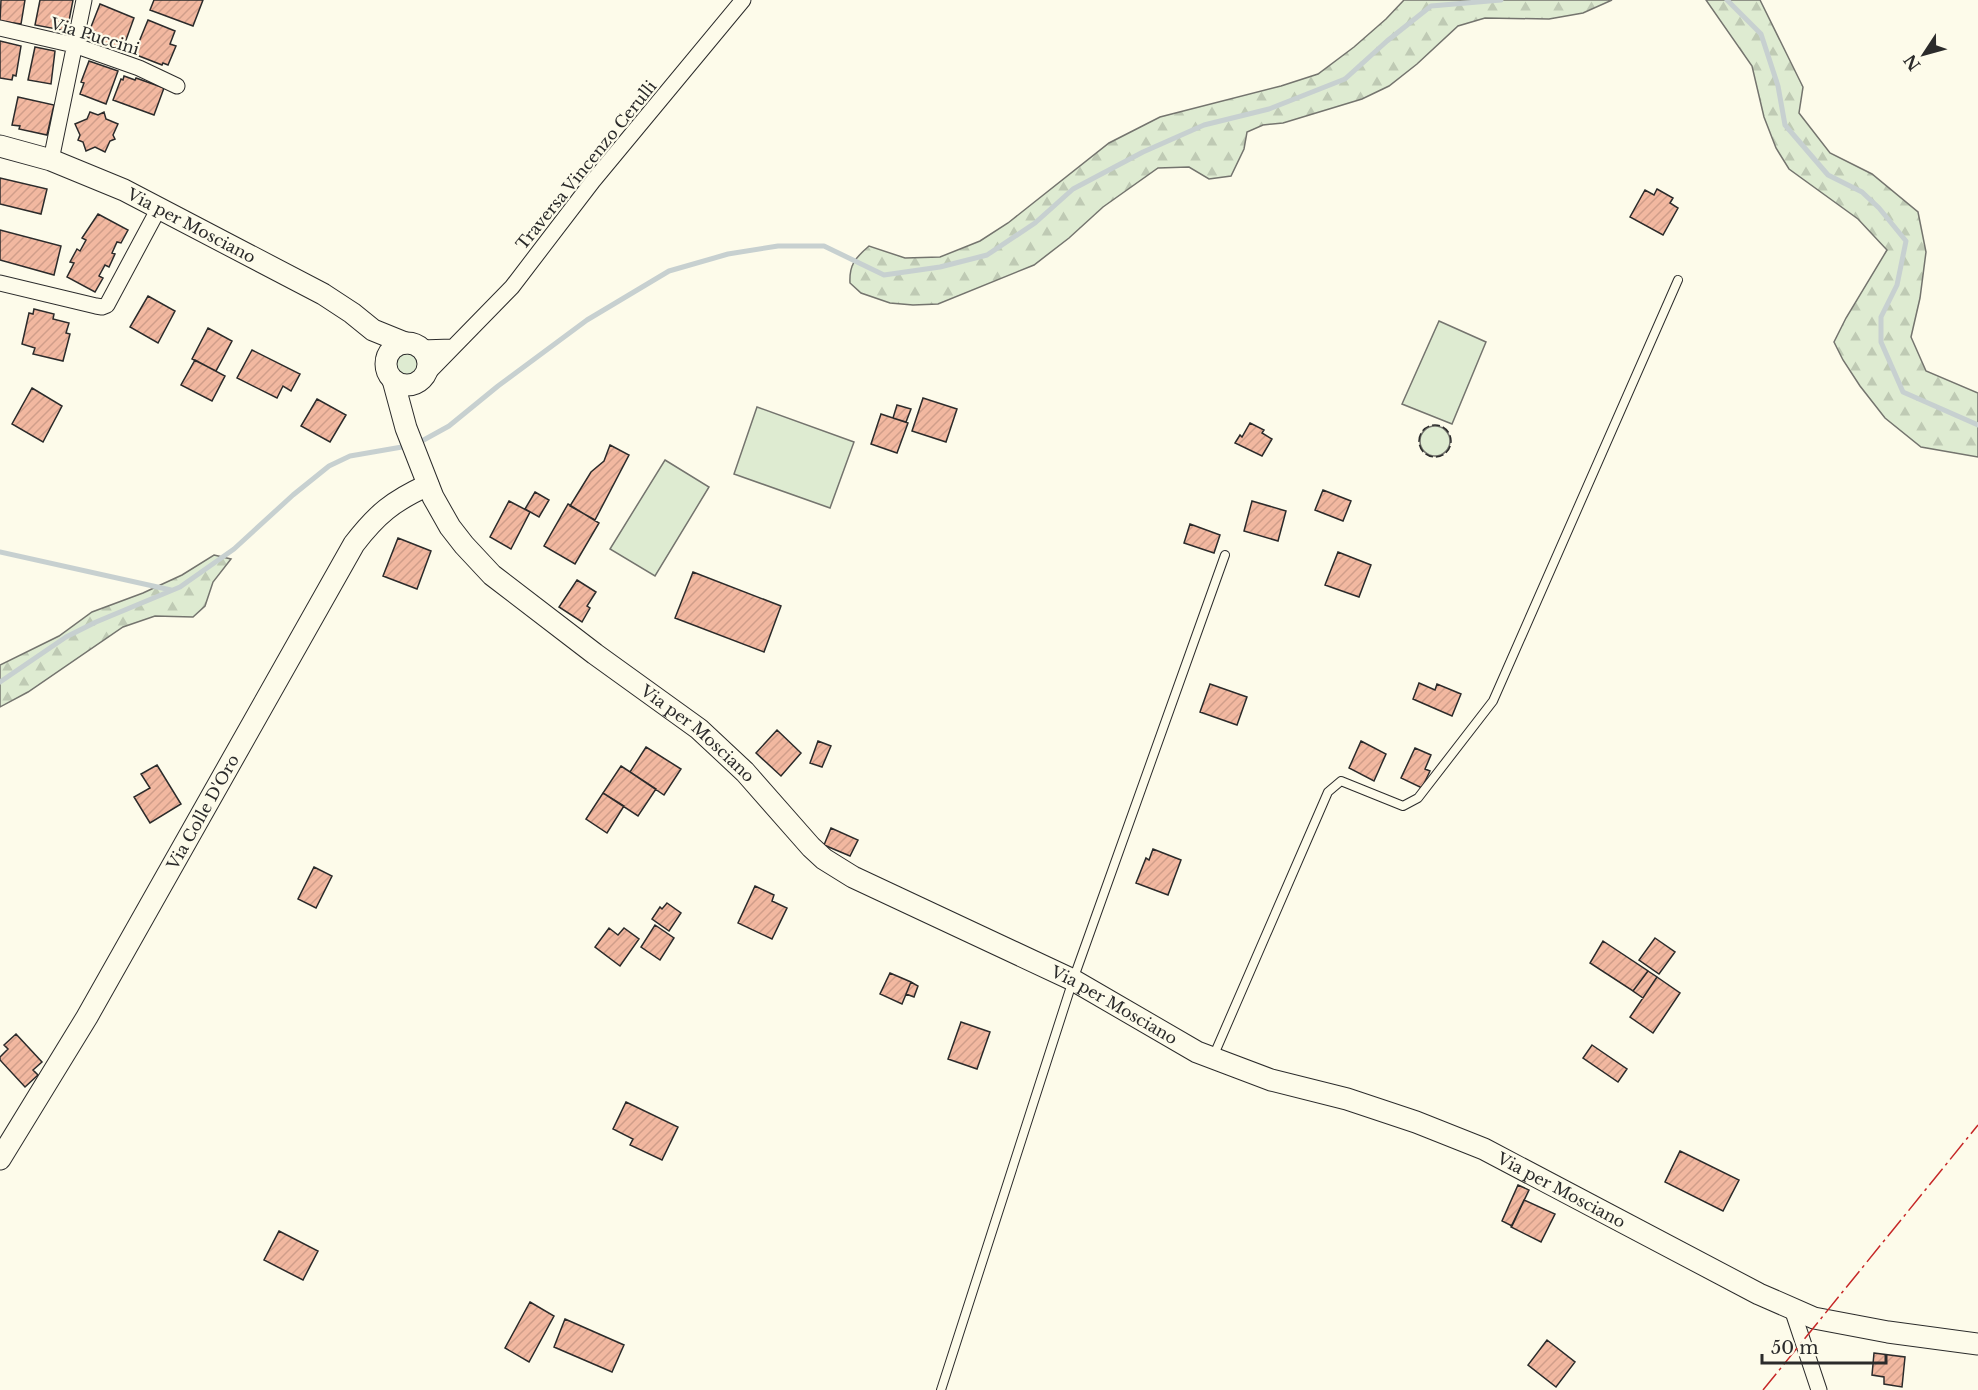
<svg xmlns="http://www.w3.org/2000/svg" width="1978" height="1390" font-family="'Libre Baskerville',serif">
  <style>
    .green { fill: #deebd1; stroke: #74746e; stroke-width: 1.5 }
    .forest { fill: url(#forest-firs); stroke: #74746e; stroke-width: 1.5 }
    .lines { fill: none; stroke-linecap: round; stroke-linejoin: round }
    .stream { stroke: #c7d0d0; stroke-width: 5 }
    .building { fill: url(#building-hatch); stroke: #2b2b2b; stroke-width: 1.5 }
    .lane-casing { stroke: #2b2b2b; stroke-width: 10 }
    .street-casing { stroke: #2b2b2b; stroke-width: 17 }
    .secondary-casing { stroke: #2b2b2b; stroke-width: 23 }
    .lane { stroke: #fdfbea; stroke-width: 8 }
    .street { stroke: #fdfbea; stroke-width: 15 }
    .secondary { stroke: #fdfbea; stroke-width: 21 }
    .fence { stroke: #2b2b2b; stroke-width: 1.5; stroke-dasharray: 8 3; stroke-linecap: butt }
    .power { stroke: #c62828; stroke-width: 1.5; stroke-dasharray: 21 4.5 3 4.5; stroke-linecap: butt }
    .labels { text-anchor: middle; dominant-baseline: central; stroke-width: 4.5; stroke-linejoin: round; paint-order: stroke }
    .street-label { font-size: 16px; fill: #2b2b2b; stroke: #fdfbea }
  </style>
  <defs>
    <pattern id="forest-firs" width="22" height="20" patternUnits="userSpaceOnUse" patternTransform="scale(1.5)"><rect width="22" height="20" fill="#deebd1"/><path d="M5 1l3.5 6h-7zM16 11l3.5 6h-7z" fill="#bfcab4"/></pattern>
    <pattern id="building-hatch" width="6" height="6" patternUnits="userSpaceOnUse" patternTransform="scale(1.5)"><rect width="6" height="6" fill="#f2b8a0"/><path d="M-1 1l2-2M0 6l6-6M5 7l2-2" fill="none" stroke="#d09e8a"/></pattern>
  </defs>
  <rect width="100%" height="100%" fill="#fdfbea"/>
  <path class="green" d="M1439 321 1486 342 1452 424 1402 404Z
    M395 364a12 12 0 1 1 24 0a12 12 0 1 1-24 0Z
    M757 407 854 442 830 508 734 474Z
    M1420 441a15 15 0 1 1 30 0a15 15 0 1 1-30 0Z
    M665 460 709 487 655 576 610 549Z"/>
  <path class="forest" d="M1404 0H1612L1583 13 1549 19 1485 18 1458 26 1417 64 1389 86 1362 99 1283 123 1263 125 1247 132 1244 149 1231 176 1209 179 1189 167 1158 168 1103 207 1069 238 1034 265 938 304 913 305 890 303 861 293 850 283C849 265 855 258 869 246L905 258 940 257 980 241 1008 223 1109 143 1160 117 1281 86 1318 74 1354 47 1386 19Z
    M1706 0H1760L1803 87 1799 113 1830 153 1872 174 1918 212 1926 252 1920 298 1911 337 1926 371 1978 393V457L1921 447 1885 418 1860 386 1843 360 1834 342 1846 318 1887 250 1858 219 1789 169 1776 148 1764 117 1752 66Z
    M214 555 231 559 213 582 205 606 193 617 155 616 123 627 28 692 0 707V665L59 636 92 612 143 593 182 575Z"/>
  <g class="lines">
    <path class="stream" d="M1727 0 1761 34 1778 86 1785 125 1828 175 1862 192 1879 208 1906 241 1897 285 1881 317V342L1903 392 1978 425
      M420 442 449 426 498 386 587 320 669 271 728 254 778 246H824L884 275 940 267 987 255 1035 223 1073 189 1143 152 1204 125 1269 109 1345 79 1387 41 1431 6 1501 0
      M0 552 171 590
      M0 682 66 637 96 622 180 587 234 549 293 495 329 466 350 456 402 447"/>
  </g>
  <path class="building" d="M1 0H25L21 24 0 21Z
    M40 0H73L67 31 35 25Z
    M154 0H203L193 26 150 10Z
    M100 4 134 18 122 51 87 37Z
    M148 20 175 31 170 44 176 46 168 65 163 63 162 65 134 54Z
    M0 41 21 46 16 76 13 75 12 80 0 78Z
    M35 47 55 51 51 84 28 80Z
    M89 61 118 71 106 104 80 94 84 83 81 82Z
    M124 76 135 80 136 78 164 88 154 115 113 100 121 79 123 80Z
    M18 97 54 105 47 135 19 129 20 126 12 125Z
    M90 112 98 115 104 112 106 119 118 124 113 135 115 139 110 141 105 152 95 147 86 151 83 142 78 140 80 135 75 124 87 119Z
    M0 178 47 189 41 214 0 204Z
    M1657 189 1673 198 1670 203 1678 208 1663 235 1630 217 1645 190 1654 195Z
    M98 214 128 230 121 243 117 242 112 253 115 254 109 267 105 265 99 276 103 278 95 292 67 277 74 263 70 262 77 249 80 251 86 240 82 238Z
    M0 230 61 246 54 275 0 260Z
    M148 296 175 311 158 343 130 327Z
    M34 309 54 314 53 319 69 323 66 333 70 334 63 361 33 354 35 348 22 344 29 313 33 314Z
    M208 328 232 341 216 371 192 359Z
    M252 350 300 374 291 391 283 386 277 398 237 378Z
    M195 360 225 376 212 401 181 385Z
    M32 388 62 406 43 442 12 424Z
    M923 398 957 409 946 442 912 431Z
    M317 399 346 415 330 442 301 426Z
    M897 405 911 409 906 422 893 418Z
    M881 414 908 423 897 453 871 444Z
    M1250 423 1264 430 1262 433 1272 439 1262 456 1235 443 1240 435 1242 437Z
    M610 445 629 455 595 520 570 506 591 472 604 461Z
    M1323 490 1351 501 1343 521 1315 510Z
    M535 492 549 500 539 517 525 509Z
    M509 501 530 512 511 549 490 537Z
    M1252 501 1286 511 1278 541 1244 531Z
    M568 504 599 523 575 564 544 546Z
    M1190 524 1220 535 1214 553 1184 543Z
    M398 538 431 551 417 589 383 576Z
    M1338 552 1371 565 1359 597 1325 585Z
    M693 572 781 606 764 652 675 618Z
    M577 580 596 592 587 606 590 608 582 622 559 607Z
    M1419 683 1435 690 1437 684 1461 694 1452 716 1413 699Z
    M1210 684 1247 697 1237 725 1200 712Z
    M777 730 801 753 781 776 756 753Z
    M818 741 831 746 822 767 810 763Z
    M1361 741 1386 754 1374 781 1349 768Z
    M646 747 681 769 664 795 630 772Z
    M1415 748 1431 755 1425 769 1430 771 1422 788 1401 778Z
    M157 765 181 804 150 823 134 797 150 788 141 774Z
    M621 766 656 789 638 816 603 793Z
    M603 793 624 806 607 833 586 819Z
    M831 828 858 840 850 856 824 845Z
    M1153 849 1181 860 1168 895 1136 883 1146 858 1149 860Z
    M314 867 332 876 316 908 298 899Z
    M755 886 774 895 772 901 787 908 772 939 738 923Z
    M667 903 681 913 669 931 652 919 660 907 662 909Z
    M655 925 674 938 660 960 641 947Z
    M609 928 618 935 624 928 639 939 620 966 595 947Z
    M1655 938 1675 952 1659 974 1639 960Z
    M1603 941 1648 971 1633 991 1590 963Z
    M1648 971 1657 977 1643 998 1633 991Z
    M890 973 911 982 902 1004 880 994Z
    M1657 977 1680 993 1653 1033 1630 1017Z
    M911 982 918 986 914 997 906 994Z
    M961 1022 990 1032 977 1069 948 1059Z
    M16 1034 42 1062 33 1070 38 1075 25 1087 0 1060V1057L8 1049 4 1045Z
    M1592 1045 1627 1069 1618 1082 1583 1058Z
    M626 1102 678 1127 662 1160 630 1145 633 1139 613 1129Z
    M1680 1151 1739 1180 1723 1211 1665 1182Z
    M1518 1185 1529 1190 1512 1226 1502 1221Z
    M1524 1200 1555 1214 1541 1242 1511 1227Z
    M279 1231 318 1251 303 1280 264 1260Z
    M530 1302 554 1316 529 1362 505 1348Z
    M565 1319 624 1345 612 1372 554 1347Z
    M1547 1340 1575 1362 1556 1387 1528 1365Z
    M1874 1353 1905 1357 1902 1387 1884 1384V1377L1872 1375Z"/>
  <g class="lines">
    <g class="lane-casing">
      <path id="lane" d="M1213 1057 1328 792 1341 781 1403 806 1418 798 1493 701 1678 280
        M941 1390 1073 980 1225 555"/>
    </g>
    <g class="street-casing">
      <path id="street" d="M0 28 74 45 139 68 177 86
        M51 160 84 0
        M0 283 96 306 102 307 107 305 159 208
        M421 348 452 347
        M427 374 512 287 593 181 743 0
        M1792 1309 1819 1390"/>
    </g>
    <g class="secondary-casing">
      <g id="secondary">
        <path id="s1" d="M0 146 51 160 124 190 323 294 352 313 373 330 405 343"/>
        <circle cx="407" cy="364" r="21"/>
        <path id="s2" d="M393 380 406 428 433 497 450 527 464 545 492 575 595 654 699 729 745 772 811 847 824 859 853 877 1073 980 1197 1052 1271 1080 1347 1099 1416 1122 1484 1149 1759 1294 1814 1318 1888 1332 1978 1344"/>
        <path id="s3" d="M0 1159 87 1017 354 544C377 514 393 501 428 485"/>
      </g>
    </g>
    <use href="#lane" class="lane"/>
    <use href="#street" class="street"/>
    <use href="#secondary" class="secondary"/>
    <path class="fence" d="M1419 441a16 16 0 1 1 32 0a16 16 0 1 1-32 0Z"/>
    <path class="power" d="M1763 1390 1978 1125"/>
  </g>
  <g class="labels">
    <g class="street-label">
      <text transform="translate(95 36) rotate(17)">Via Puccini</text>
      <text transform="translate(586 165) rotate(-51)">Traversa Vincenzo Cerulli</text>
      <text stroke="none"><textPath href="#s1" startOffset="208">Via per Mosciano</textPath></text>
      <text stroke="none"><textPath href="#s2" startOffset="482">Via per Mosciano</textPath></text>
      <text stroke="none"><textPath href="#s3" startOffset="402">Via Colle D'Oro</textPath></text>
      <text stroke="none"><textPath href="#s2" startOffset="986">Via per Mosciano</textPath></text>
      <text stroke="none"><textPath href="#s2" startOffset="1472">Via per Mosciano</textPath></text>
    </g>
  </g>
  <g transform="translate(1924 54) rotate(234)" stroke="#fdfbea" stroke-width="4.5" paint-order="stroke">
  <path d="M0-4.5L10 22L0 15L-10 22Z" fill="#2b2b2b"/>
  <text y="-9" font-size="16" font-weight="bold" text-anchor="middle" fill="#2b2b2b">N</text>
  </g>
  <path d="M1762 1354v9h124v-9" fill="none" stroke="#2b2b2b" stroke-width="3"/>
  <text x="1771" y="1354" font-size="18" fill="#2b2b2b" stroke="#fdfbea" stroke-width="4.5" paint-order="stroke">50 m</text>
</svg>
